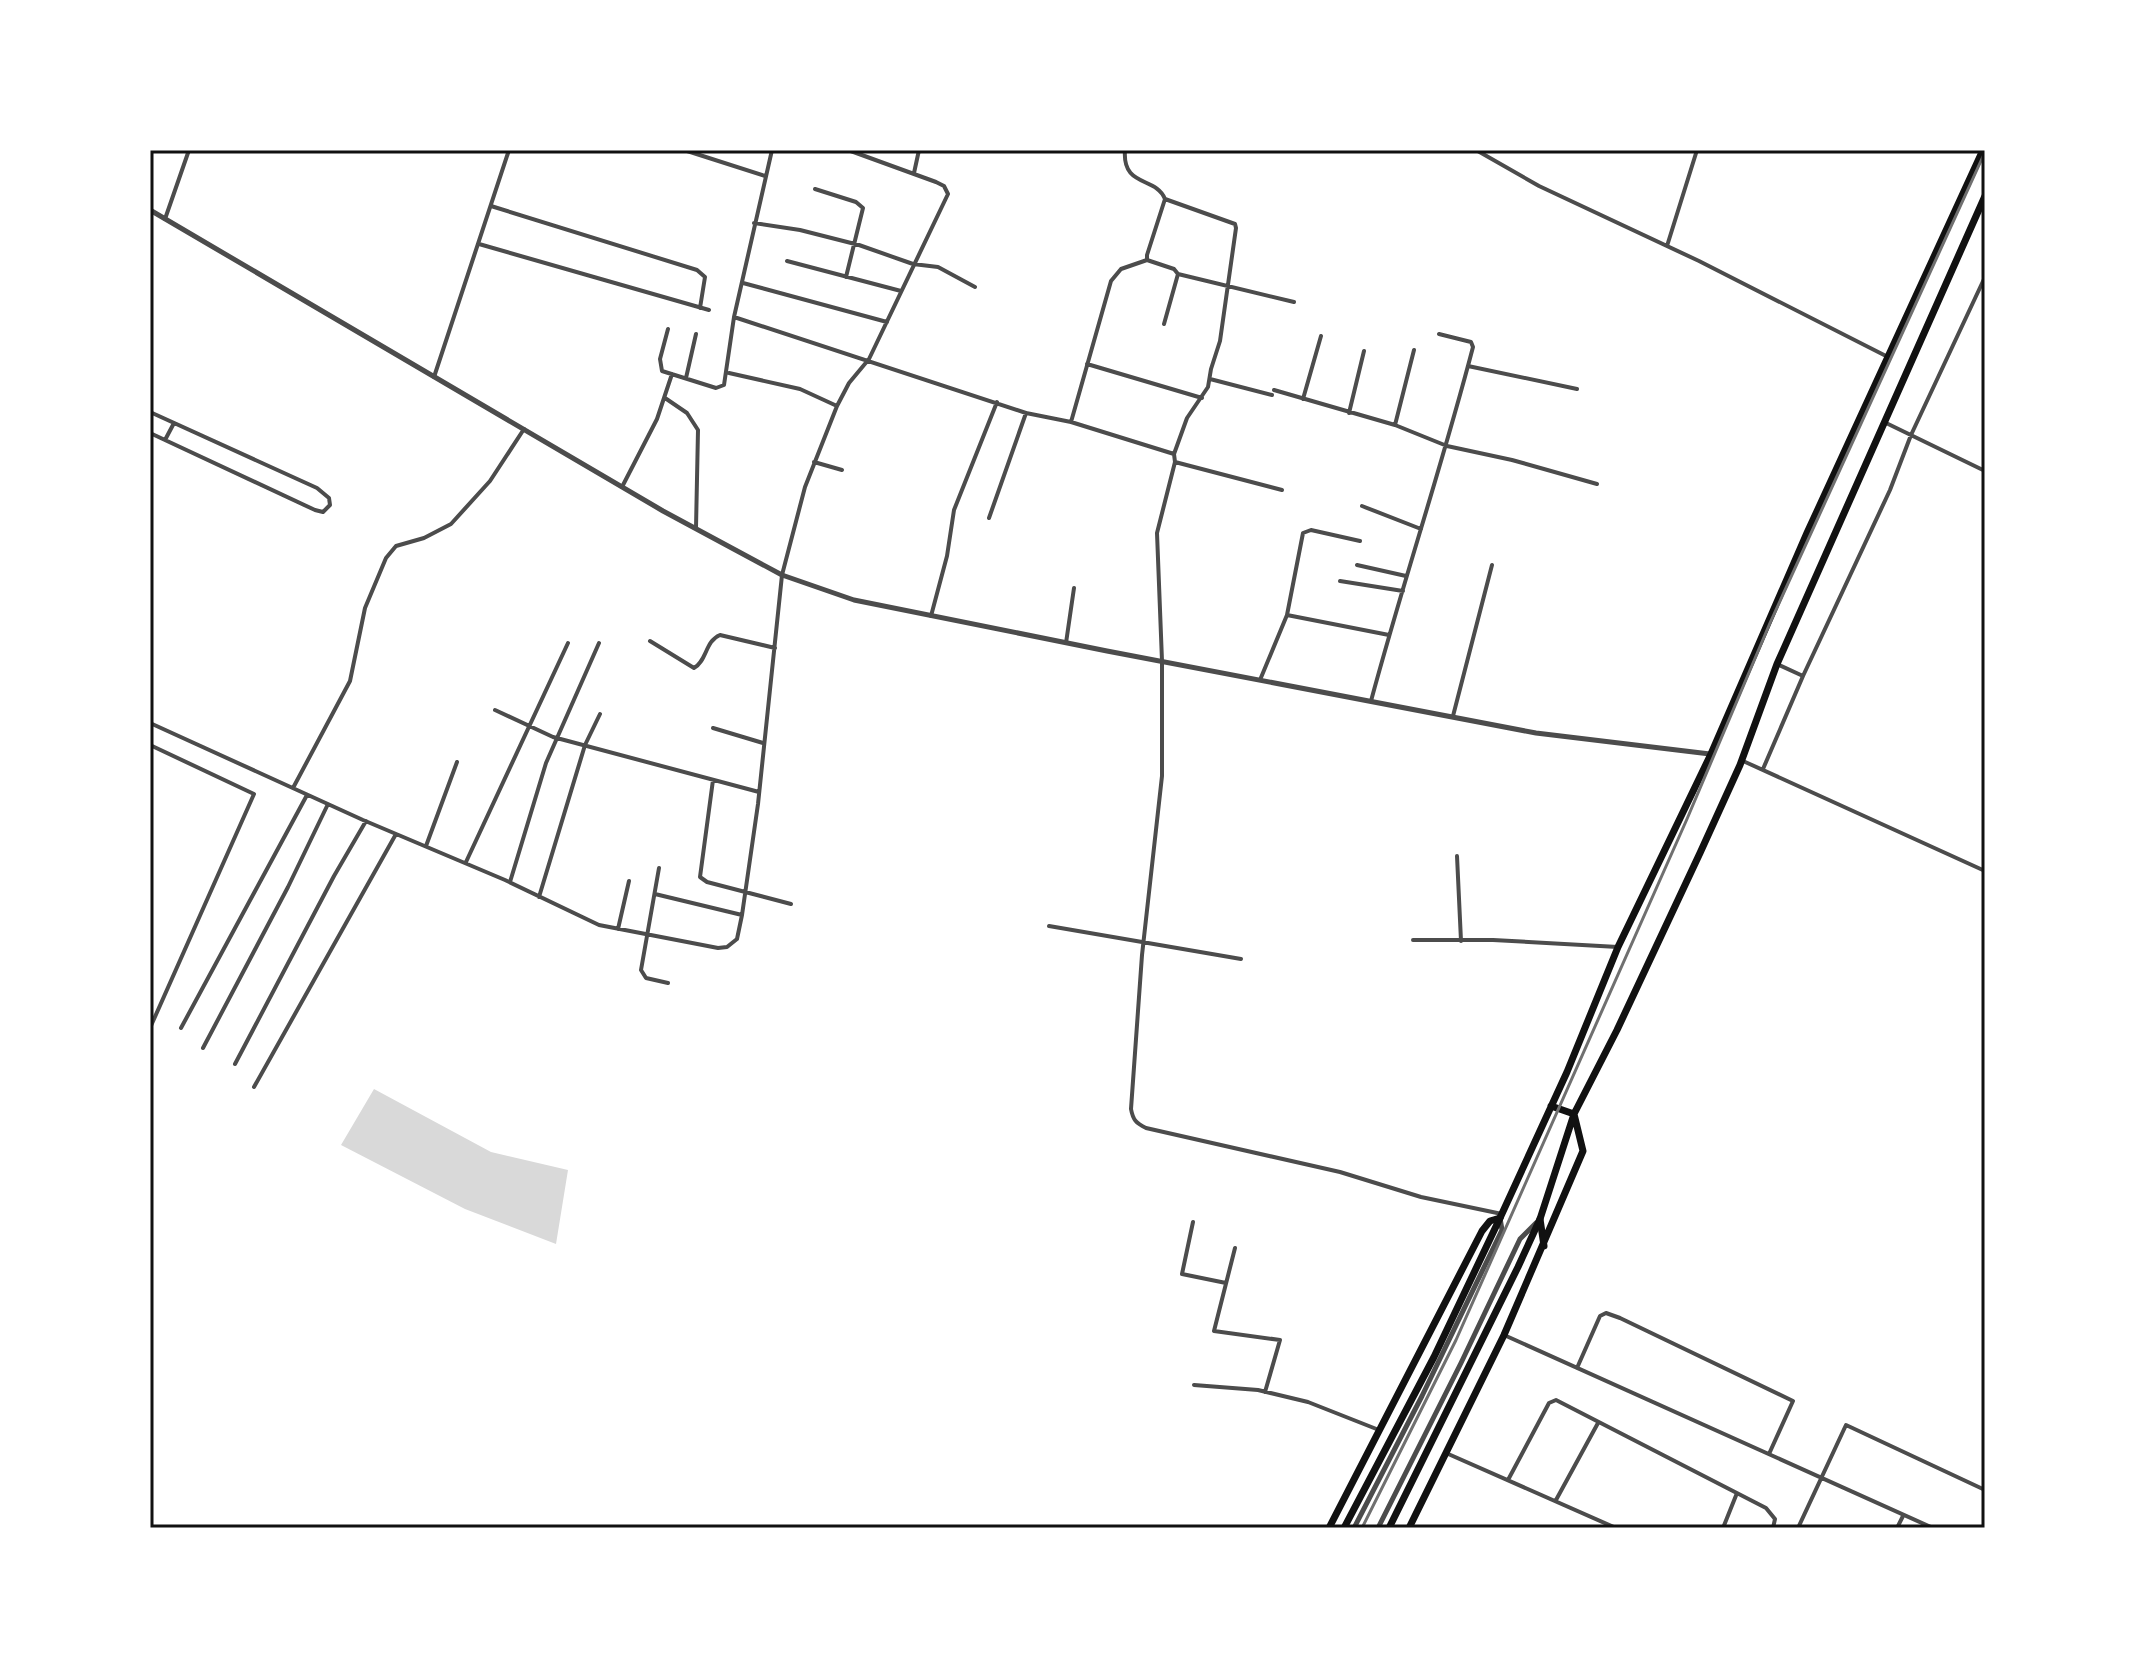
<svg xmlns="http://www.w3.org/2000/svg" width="2135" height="1678" font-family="'Exo 2',sans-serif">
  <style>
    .water { fill: #d9d9d9 }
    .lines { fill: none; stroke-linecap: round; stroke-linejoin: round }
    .minor { stroke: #4c4c4c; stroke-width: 4 }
    .tertiary { stroke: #4c4c4c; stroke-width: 5 }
    .primary { stroke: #111; stroke-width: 7 }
    .trunk { stroke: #111; stroke-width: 7 }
    .rail { stroke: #707070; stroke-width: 3 }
    .neatline { fill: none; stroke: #111; stroke-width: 3 }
  </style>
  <rect width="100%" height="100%" fill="#fff"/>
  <path class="water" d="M374 1089 491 1152 568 1170 556 1244 465 1209 341 1145Z"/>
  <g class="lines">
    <path class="minor" d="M684 150 765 176
      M1125 150C1122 188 1156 176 1165 199L1147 255V260L1174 269 1178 274 1164 324
      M1476 150 1539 186 1699 261 1888 357
      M914 173 919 150
      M815 189 856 202 863 208 846 277
      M1165 199 1235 224 1236 228 1220 341 1211 369 1208 387 1187 418 1174 454
      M491 206 697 270 705 277 700 308
      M165 219 189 150
      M754 223 800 230 859 245 913 264 938 267 975 287
      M479 244 709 310
      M1667 246 1697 150
      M787 261 901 291
      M1178 274 1294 302
      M743 283 887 322
      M734 317 1026 413 1071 422 1174 454 1175 462 1157 533 1162 661V776L1142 955 1131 1109C1133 1120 1136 1123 1146 1128L1340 1172 1421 1197 1502 1214
      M668 329 660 359 662 371 716 388 724 385 734 317 772 150
      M1087 364 1202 398
      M1468 366 1577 389
      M729 373 800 389 837 406
      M434 377 509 150
      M686 378 696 334
      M1210 379 1272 395
      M1274 390 1395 425 1447 446 1512 460 1597 484
      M665 398 687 413 698 430 696 528
      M1303 399 1321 336
      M150 412 317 488 329 498 330 505 323 512 315 510 150 433
      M1349 413 1364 351
      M1071 422 1111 281 1121 269 1147 260
      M1884 422 1985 471
      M1395 425 1414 350
      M165 440 174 423
      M814 462 842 470
      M1175 462 1282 490
      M622 487 657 419 672 374
      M1362 506 1421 529
      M989 518 1026 413
      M1357 565 1406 576
      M1340 581 1403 591
      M1287 615 1389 635
      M931 616 947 556 954 510 997 402
      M650 641 694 668C707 661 705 641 720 635L775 648
      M1066 643 1074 588
      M1777 664 1803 676
      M1260 680 1287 615 1303 533 1311 530 1360 541
      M1371 701C1403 582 1442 466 1473 347L1471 342 1439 334
      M495 710 553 737 759 792
      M1453 716 1492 565
      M150 723 363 820 505 880 599 925 718 948 727 947 737 939 742 915 758 804 782 575 805 487 837 406 849 383 869 359 948 194 944 186 936 182 848 150
      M713 728 763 743
      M150 745 254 794 150 1028
      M1743 761 1985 871
      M1763 769 1803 676 1890 490 1911 435 1985 277
      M713 780 700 877 707 882 791 904
      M293 788 350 681 365 608 386 558 396 546 424 538 451 524 490 481 524 429
      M426 846 457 762
      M1457 856 1461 941
      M466 862 568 643
      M659 868 641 970 646 978 668 983
      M510 882 546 763 599 643
      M655 894 742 915
      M539 897 585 745 600 714
      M1049 926 1241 959
      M618 929 629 881
      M1413 940H1493L1618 947
      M181 1028 307 795
      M203 1048 288 887 328 804
      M235 1064 334 876 366 821
      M254 1087 396 834
      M1193 1222 1182 1274 1226 1283
      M1235 1248 1214 1331 1280 1340 1265 1392
      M1504 1335 1933 1528
      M1577 1368 1600 1316 1606 1313 1620 1318 1793 1401 1769 1454
      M1194 1385 1258 1390 1308 1402 1379 1430
      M1446 1453 1616 1528
      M1508 1480 1549 1403 1556 1400 1766 1508 1775 1519 1773 1528
      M1556 1500 1598 1423
      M1723 1528 1737 1493
      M1798 1528 1846 1425 1985 1490
      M1897 1528 1903 1516"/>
    <path class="tertiary" d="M150 210 663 511 782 575 854 600 1107 651 1536 733 1710 754
      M1354 1528 1422 1396 1502 1230 1500 1218
      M1378 1528 1461 1363 1520 1239 1536 1223"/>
    <path class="primary" d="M1344 1528 1434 1357 1500 1218
      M1389 1528 1518 1267 1540 1219"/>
    <path class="trunk" d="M1544 1246 1540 1219 1574 1114 1617 1030 1700 853 1740 765 1777 664 1985 196
      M1329 1528 1482 1231 1490 1221 1500 1218 1567 1072 1618 947 1711 754 1807 533 1983 150
      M1409 1528 1504 1335 1583 1151 1574 1114 1551 1106"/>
    <path class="rail" d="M1362 1528 1456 1340 1687 819 1770 623 1985 152"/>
  </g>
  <rect width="2135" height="1678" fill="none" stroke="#ffffff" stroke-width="304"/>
  <rect x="152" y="152" width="1831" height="1374" class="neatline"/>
</svg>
